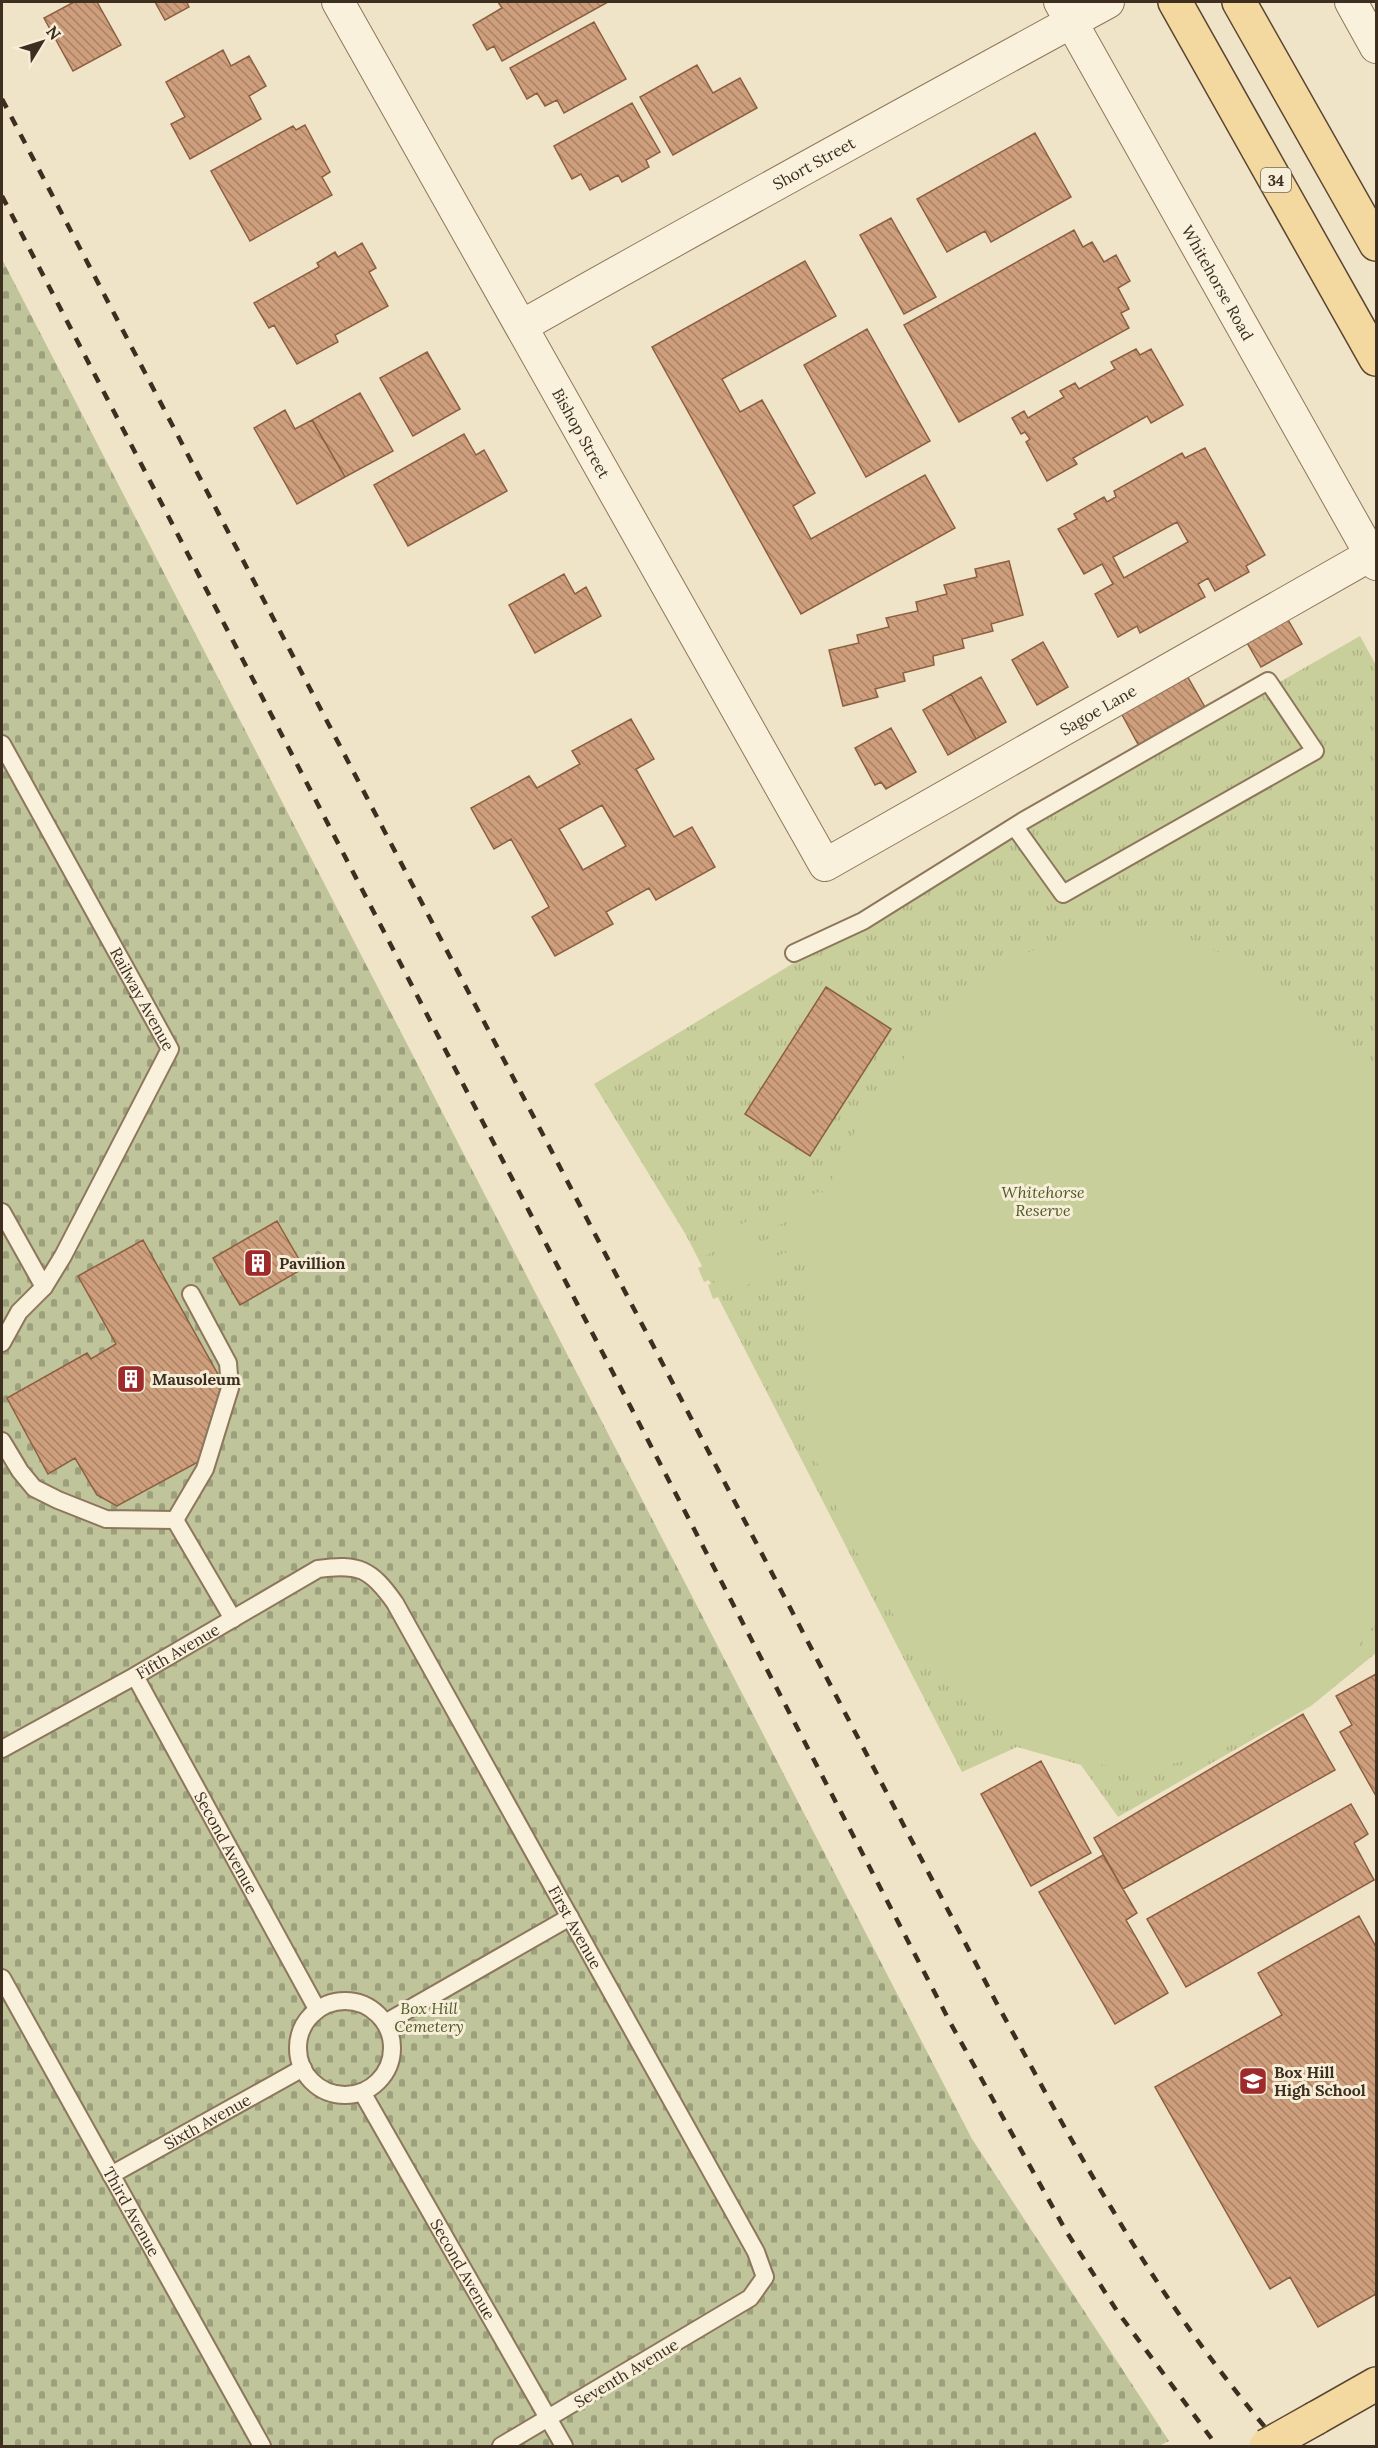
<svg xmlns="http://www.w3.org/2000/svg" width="1378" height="2448" font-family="Lora,serif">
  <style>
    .grass { fill: url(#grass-tufts) }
    .cemetery { fill: url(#cemetery-stones) }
    .pitch { fill: #c9cf9b }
    .building { fill: url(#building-back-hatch); stroke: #8d5f41; stroke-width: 1.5; fill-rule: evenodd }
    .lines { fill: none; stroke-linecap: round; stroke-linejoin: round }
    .lane-casing { stroke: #8d765c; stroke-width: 20 }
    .street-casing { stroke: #8d765c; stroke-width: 34 }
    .primary-casing { stroke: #5b4430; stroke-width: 36 }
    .lane { stroke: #faf1dc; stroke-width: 16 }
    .street { stroke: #faf1dc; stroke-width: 32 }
    .primary { stroke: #f3d9a0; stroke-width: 33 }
    .rail { stroke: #3d2e20; stroke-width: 4.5; stroke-dasharray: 10 10; stroke-linecap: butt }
    .primary-bridge-casing { stroke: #5b4430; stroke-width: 36; stroke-linecap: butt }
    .primary-bridge { stroke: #f3d9a0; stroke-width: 33 }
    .labels { text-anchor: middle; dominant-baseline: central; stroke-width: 6; stroke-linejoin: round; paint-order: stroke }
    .shield { fill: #f7eed8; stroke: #756857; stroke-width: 1.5 }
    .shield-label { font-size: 15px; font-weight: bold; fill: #3d2e20 }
    .street-label { font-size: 16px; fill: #3d2e20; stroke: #f7eed8 }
    .park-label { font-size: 16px; font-style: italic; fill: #4d5a26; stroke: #f7eed8 }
    .poi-label { font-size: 16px; font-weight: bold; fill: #3d2e20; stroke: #f7eed8; text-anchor: start }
  </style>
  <defs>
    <pattern id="grass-tufts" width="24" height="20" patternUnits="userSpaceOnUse" patternTransform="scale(1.5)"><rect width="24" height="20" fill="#c9cf9b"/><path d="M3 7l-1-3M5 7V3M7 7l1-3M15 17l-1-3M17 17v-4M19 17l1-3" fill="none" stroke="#aeb285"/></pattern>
    <pattern id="cemetery-stones" width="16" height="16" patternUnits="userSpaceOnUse" patternTransform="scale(1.5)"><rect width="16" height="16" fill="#bfc49a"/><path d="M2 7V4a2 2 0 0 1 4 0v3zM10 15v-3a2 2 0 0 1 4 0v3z" fill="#9ca07d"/></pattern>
    <pattern id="building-back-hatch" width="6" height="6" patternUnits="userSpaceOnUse" patternTransform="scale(1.5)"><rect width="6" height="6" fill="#cf9f7d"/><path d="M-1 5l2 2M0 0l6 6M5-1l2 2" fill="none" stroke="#a98266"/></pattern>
  </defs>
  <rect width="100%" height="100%" fill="#f0e4c8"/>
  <path class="grass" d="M1360 636 1376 665V1653L1311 1706 1118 1817 1081 1765 1017 1747 962 1772 686 1235 594 1084 863 921Z"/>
  <path class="cemetery" d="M2 259 972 2139 1169 2441 1159 2446H2Z"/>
  <path class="pitch" d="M1162 926 1248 966 1312 1017 1376 1084V1622L1355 1651 1284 1714 1237 1743 1191 1760 1159 1766 1118 1768 1059 1755 1019 1738 957 1696 908 1639 855 1549 812 1451 803 1338 808 1260 713 1299 708 1285 809 1243 810 1239 704 1282 698 1268 812 1221 817 1209 699 1258 693 1244 821 1191 824 1196 858 1125 910 1050 993 968 1076 932Z"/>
  <path class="building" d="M74 2H97L121 45 73 71 44 18Z
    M155 2H190L187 3 189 7 165 20Z
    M498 2H608L502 61 494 46 487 50 473 25 502 8Z
    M594 22 626 79 564 113 557 100 545 106 537 93 527 99 510 68Z
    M223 50 231 66 249 56 266 86 249 96 261 119 190 159 171 124 185 117 166 82Z
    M697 65 713 93 740 78 757 108 673 155 640 97Z
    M632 103 660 152 646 160 649 167 622 182 618 175 590 190 581 174 572 179 554 146Z
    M305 125 330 172 322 177 332 195 250 241 211 171 293 126 296 130Z
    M1035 133 1071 197 991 242 985 231 947 252 917 199Z
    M891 218 936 297 904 314 860 235Z
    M1074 230 1083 247 1092 242 1104 262 1116 255 1130 281 1118 288 1129 309 1121 313 1129 328 959 422 904 325Z
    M362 243 376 268 369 272 388 306 335 335 338 342 297 364 274 325 269 328 254 303 319 267 317 263 335 252 338 257Z
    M805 261 836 316 722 379 740 412 762 400 815 493 793 506 811 539 925 475 955 528 801 614 652 347Z
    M867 329 930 441 866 477 804 365Z
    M1136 349 1140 355 1151 349 1183 405 1151 423 1147 416 1073 458 1077 464 1047 481 1026 442 1030 439 1025 432 1021 434 1012 418 1024 411 1028 418 1064 397 1060 391 1075 383 1079 389 1115 369 1111 362Z
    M427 352 460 409 413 436 380 378Z
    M360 393 393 451 345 477 312 420Z
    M285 410 295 429 312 420 345 477 297 504 254 428Z
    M464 434 476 455 484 450 507 491 408 546 374 485Z
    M1205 448 1265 555 1246 566 1249 572 1215 591 1208 578 1198 584 1205 597 1140 633 1137 626 1118 637 1095 594 1113 584 1102 564 1084 574 1058 529 1077 519 1074 514 1104 497 1107 502 1116 497 1114 491 1182 453 1185 458ZM1177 522 1188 542 1124 578 1113 557Z
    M1009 561 1023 615 991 624 993 631 962 639 964 648 933 656 934 665 903 673 905 681 875 689 878 697 843 706 829 650 859 643 857 635 889 627 886 618 918 611 916 602 947 594 944 585 977 577 975 569Z
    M564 574 575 594 586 587 601 616 535 653 509 605Z
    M1287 618 1302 644 1261 667 1246 641Z
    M1043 642 1068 687 1037 705 1012 660Z
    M1186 674 1206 709 1139 746 1120 711Z
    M981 677 1006 722 976 739 951 694Z
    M951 694 976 739 948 755 923 710Z
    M631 719 654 759 636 769 674 837 692 827 715 867 656 900 649 888 606 912 613 924 555 956 532 917 549 907 511 839 494 849 471 808 529 776 537 788 580 764 572 751ZM602 805 626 846 583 870 559 829Z
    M891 728 916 772 886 789 881 782 875 785 855 748Z
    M826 987 891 1029 810 1156 745 1114Z
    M277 1221 304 1268 240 1305 213 1258Z
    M143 1240 234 1403 220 1450 117 1506 97 1495 75 1458 48 1474 7 1398 87 1353 91 1359 116 1344 78 1276Z
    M1376 1674V1796L1340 1732 1352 1725 1336 1696Z
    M1303 1714 1335 1770 1123 1889 1094 1838Z
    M1041 1761 1091 1853 1031 1886 981 1794Z
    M1351 1804 1368 1834 1354 1843 1374 1880 1186 1987 1147 1919Z
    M1103 1855 1137 1913 1126 1920 1168 1993 1115 2024 1039 1892Z
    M1359 1916 1376 1947V2294L1318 2327 1290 2277 1270 2289 1155 2087 1282 2015 1258 1973Z"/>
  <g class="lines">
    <g class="lane-casing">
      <g id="lane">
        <path id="s1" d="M2 744 170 1049 63 1256 44 1287 19 1312 2 1343"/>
        <path d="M794 953 863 921 1023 821 1268 681 1315 751 1063 894 1015 827"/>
        <path d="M2 1212 44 1287"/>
        <path d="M2 1441 20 1471 34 1488 58 1500 106 1519 175 1520 205 1469 230 1388 228 1363 191 1294"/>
        <path d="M175 1520 233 1619"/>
        <path id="s2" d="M135 1676 317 2009"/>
        <path id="s3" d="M2 1749 135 1676 318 1569C359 1563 371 1569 395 1603L756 2252 765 2277 750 2298 501 2446"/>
        <path id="s4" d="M2 1978 262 2446"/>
        <circle cx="345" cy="2048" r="47"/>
        <path d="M385 2023 570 1917"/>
        <path id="s5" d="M362 2092 564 2446"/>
        <path id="s6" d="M111 2175 303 2068"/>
      </g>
    </g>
    <g class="street-casing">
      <g id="street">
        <path id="s7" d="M338 2 825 865 1372 554"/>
        <path id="s8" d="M1060 2 1376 564"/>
        <path d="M1351 2 1376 47"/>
        <path id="s9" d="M522 326C716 216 912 109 1108 2"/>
      </g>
    </g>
    <g class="primary-casing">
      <path id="primary" d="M1175 2 1376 359
        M1239 2 1376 244
        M1316 2418 1376 2384"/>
    </g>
    <use href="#lane" class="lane"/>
    <use href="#street" class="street"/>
    <use href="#primary" class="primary"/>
    <path class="rail" d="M2 99 996 2002C1034 2071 1071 2142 1112 2209 1161 2293 1218 2373 1281 2446
      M2 196 951 2024 1066 2231 1117 2311 1217 2446"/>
    <g class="primary-bridge-casing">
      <path id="primary-bridge" d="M1266 2446 1316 2418"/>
    </g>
    <use href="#primary-bridge" class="primary-bridge"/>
  </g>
  <defs>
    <g id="building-square" transform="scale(1.5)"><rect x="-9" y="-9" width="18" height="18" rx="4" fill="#9e2a2b" stroke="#f7eed8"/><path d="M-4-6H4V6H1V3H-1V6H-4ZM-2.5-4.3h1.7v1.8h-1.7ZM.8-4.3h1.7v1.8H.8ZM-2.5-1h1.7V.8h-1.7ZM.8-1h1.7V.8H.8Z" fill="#fff"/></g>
    <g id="school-square" transform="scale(1.5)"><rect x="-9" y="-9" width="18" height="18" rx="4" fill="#9e2a2b" stroke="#f7eed8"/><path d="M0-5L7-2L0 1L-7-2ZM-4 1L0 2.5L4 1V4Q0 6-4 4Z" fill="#fff"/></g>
  </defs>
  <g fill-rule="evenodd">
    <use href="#building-square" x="258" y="1263"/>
    <use href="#building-square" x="131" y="1379"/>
    <use href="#school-square" x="1253" y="2081"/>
  </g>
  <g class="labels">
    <rect class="shield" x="1261" y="168" width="30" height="24" rx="4.5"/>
    <g class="shield-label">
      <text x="1276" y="180">34</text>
    </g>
    <g class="street-label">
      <text stroke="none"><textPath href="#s9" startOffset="334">Short Street</textPath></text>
      <text stroke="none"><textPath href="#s8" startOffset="322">Whitehorse Road</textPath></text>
      <text stroke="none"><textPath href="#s7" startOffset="495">Bishop Street</textPath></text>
      <text stroke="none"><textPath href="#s7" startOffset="1305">Sagoe Lane</textPath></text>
      <text stroke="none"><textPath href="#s1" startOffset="291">Railway Avenue</textPath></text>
      <text stroke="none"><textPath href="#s3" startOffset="201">Fifth Avenue</textPath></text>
      <text stroke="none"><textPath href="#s2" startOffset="190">Second Avenue</textPath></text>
      <text stroke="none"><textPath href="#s3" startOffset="826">First Avenue</textPath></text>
      <text stroke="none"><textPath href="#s6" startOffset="110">Sixth Avenue</textPath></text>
      <text stroke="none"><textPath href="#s4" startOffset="267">Third Avenue</textPath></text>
      <text stroke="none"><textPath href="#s5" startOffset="204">Second Avenue</textPath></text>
      <text transform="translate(626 2373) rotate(-31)">Seventh Avenue</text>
    </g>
    <g class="park-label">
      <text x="1043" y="1192">Whitehorse<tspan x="1043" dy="18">Reserve</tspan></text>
      <text x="429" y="2008">Box Hill<tspan x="429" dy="18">Cemetery</tspan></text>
    </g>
    <g class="poi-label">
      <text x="279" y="1263">Pavillion</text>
      <text x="152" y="1379">Mausoleum</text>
      <text x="1274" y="2072">Box Hill<tspan x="1274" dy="18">High School</tspan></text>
    </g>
  </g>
  <rect width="1378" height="2448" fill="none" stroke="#3d2e20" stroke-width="6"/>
  <g transform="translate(42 42) rotate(52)" stroke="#f7eed8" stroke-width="4.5" paint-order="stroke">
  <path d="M0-4.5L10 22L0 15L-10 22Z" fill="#3d2e20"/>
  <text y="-9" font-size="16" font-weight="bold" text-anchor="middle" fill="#3d2e20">N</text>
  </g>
</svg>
